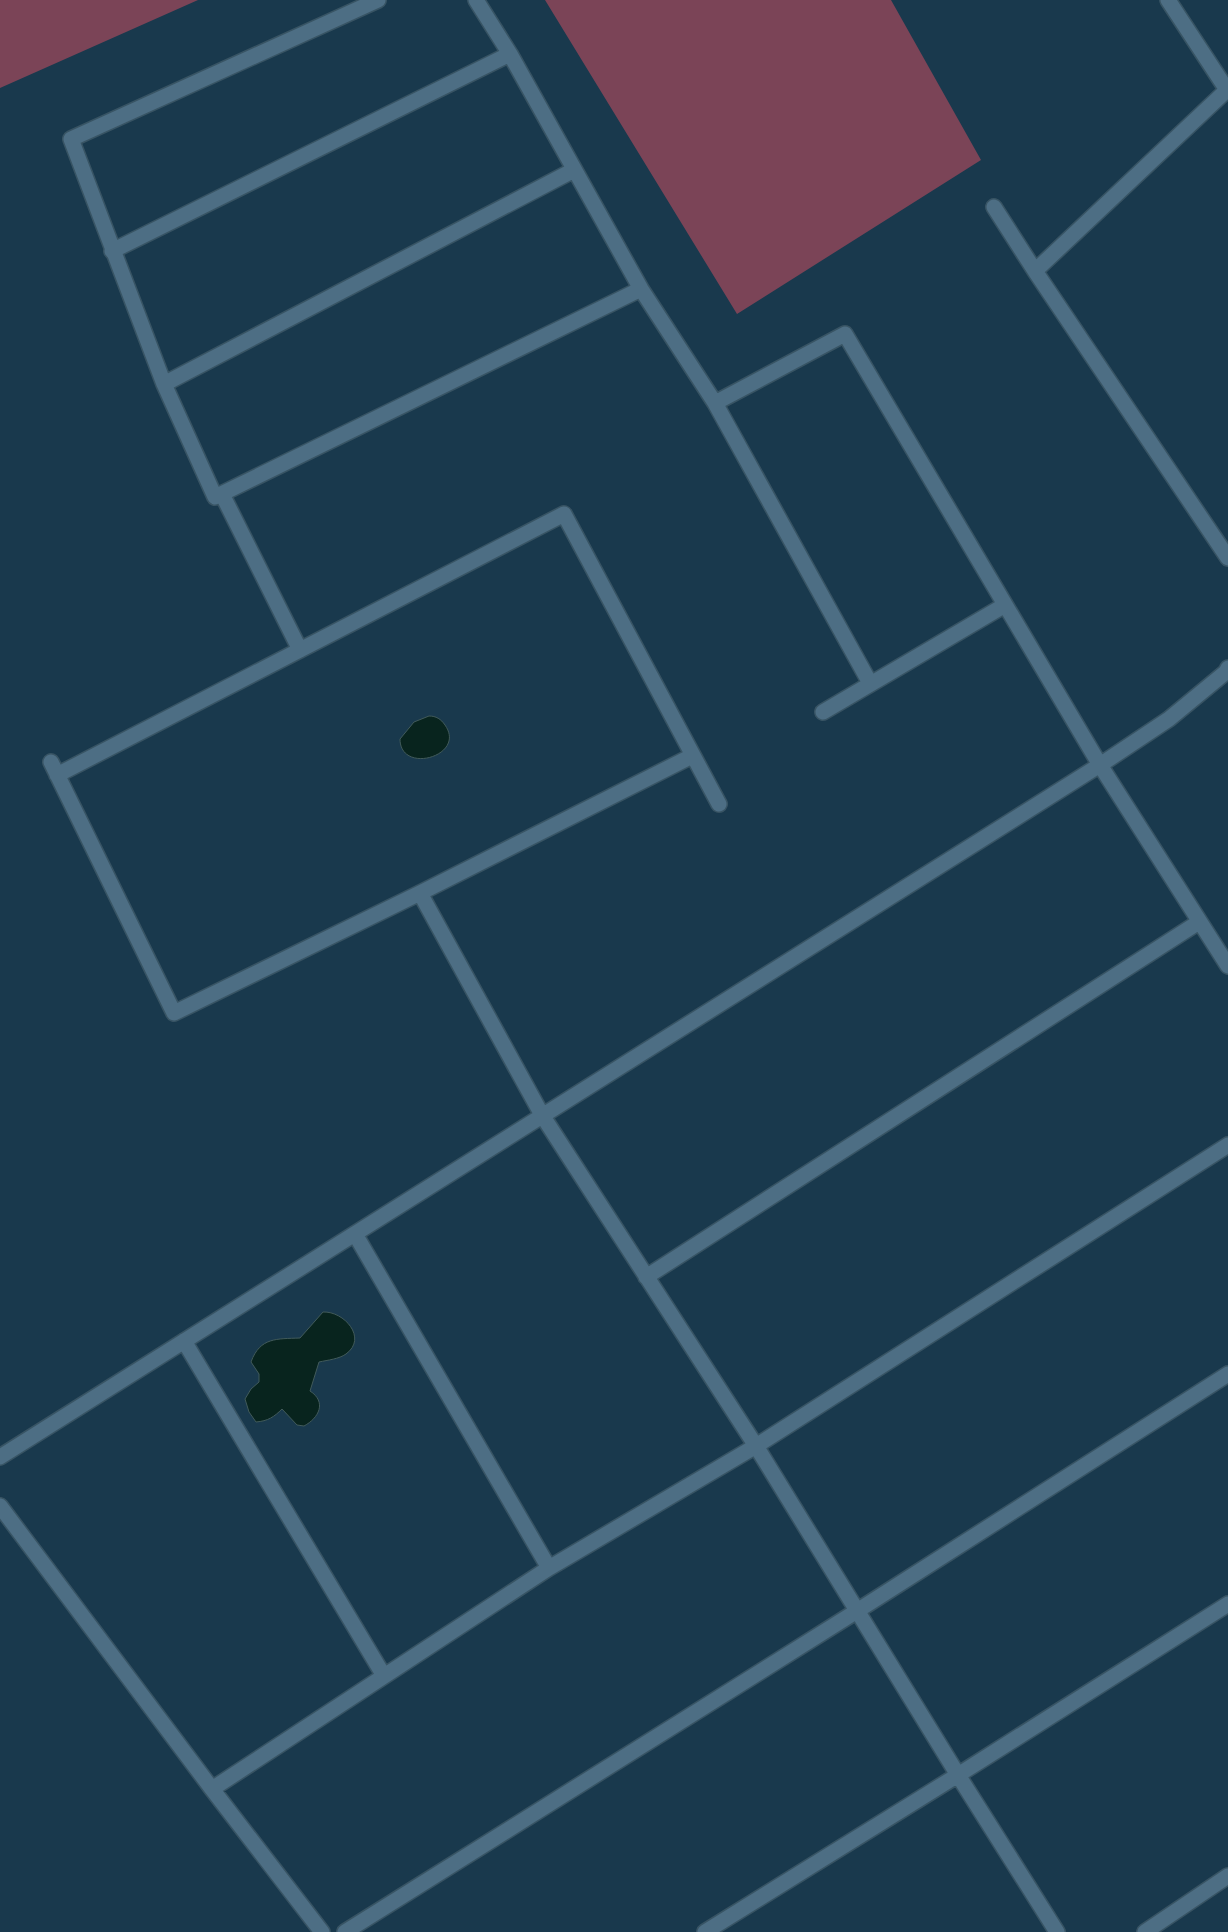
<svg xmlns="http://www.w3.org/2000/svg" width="1228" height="1932" font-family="Quicksand,sans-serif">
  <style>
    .green { fill: #7b4457 }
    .water { fill: #08241e; stroke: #415a5a }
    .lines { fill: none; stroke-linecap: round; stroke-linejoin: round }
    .minor-casing { stroke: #385464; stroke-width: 18 }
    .minor { stroke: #4d6e84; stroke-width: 15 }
  </style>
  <rect width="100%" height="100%" fill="#19394d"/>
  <path class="green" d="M0 0H198L0 88Z
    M545 0H891L981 160 737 314Z"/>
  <path class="water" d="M429 716C436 716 441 719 445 725 467 756 400 775 400 739L414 722Z
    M323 1312C344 1311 368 1338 346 1354 339 1359 328 1360 319 1362L310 1391C327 1402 319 1418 304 1426L297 1425 282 1409C274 1417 268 1421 256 1422L249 1412 245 1399 251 1389 259 1382V1374L251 1362C260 1337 277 1339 300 1338Z"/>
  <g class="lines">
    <g class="minor-casing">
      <path id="minor" d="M378 0 71 139 164 384 215 497 641 289
        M476 0 510 54 641 289 715 403 870 683
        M1168 0 1227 90
        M994 207 1035 271 1228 558
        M112 251 510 54
        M1035 271 1228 89
        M164 384 574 170
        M715 403 845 334 1100 765 1228 966
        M222 494 300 650
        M823 712 1005 605
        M51 762 174 1013 420 893 692 756
        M57 775 564 514 719 804
        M420 893 542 1115 756 1446 958 1775 1057 1932
        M355 1234 549 1568
        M646 1277 1199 922
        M184 1341 384 1676
        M0 1457 1100 765 1169 719 1226 672 1228 668
        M0 1506 212 1789 322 1932
        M212 1789 549 1568 756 1446 1228 1145
        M345 1932 857 1611 1228 1374
        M705 1932 958 1775 1228 1604
        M1145 1932 1228 1876"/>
    </g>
    <use href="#minor" class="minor"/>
  </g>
</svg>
